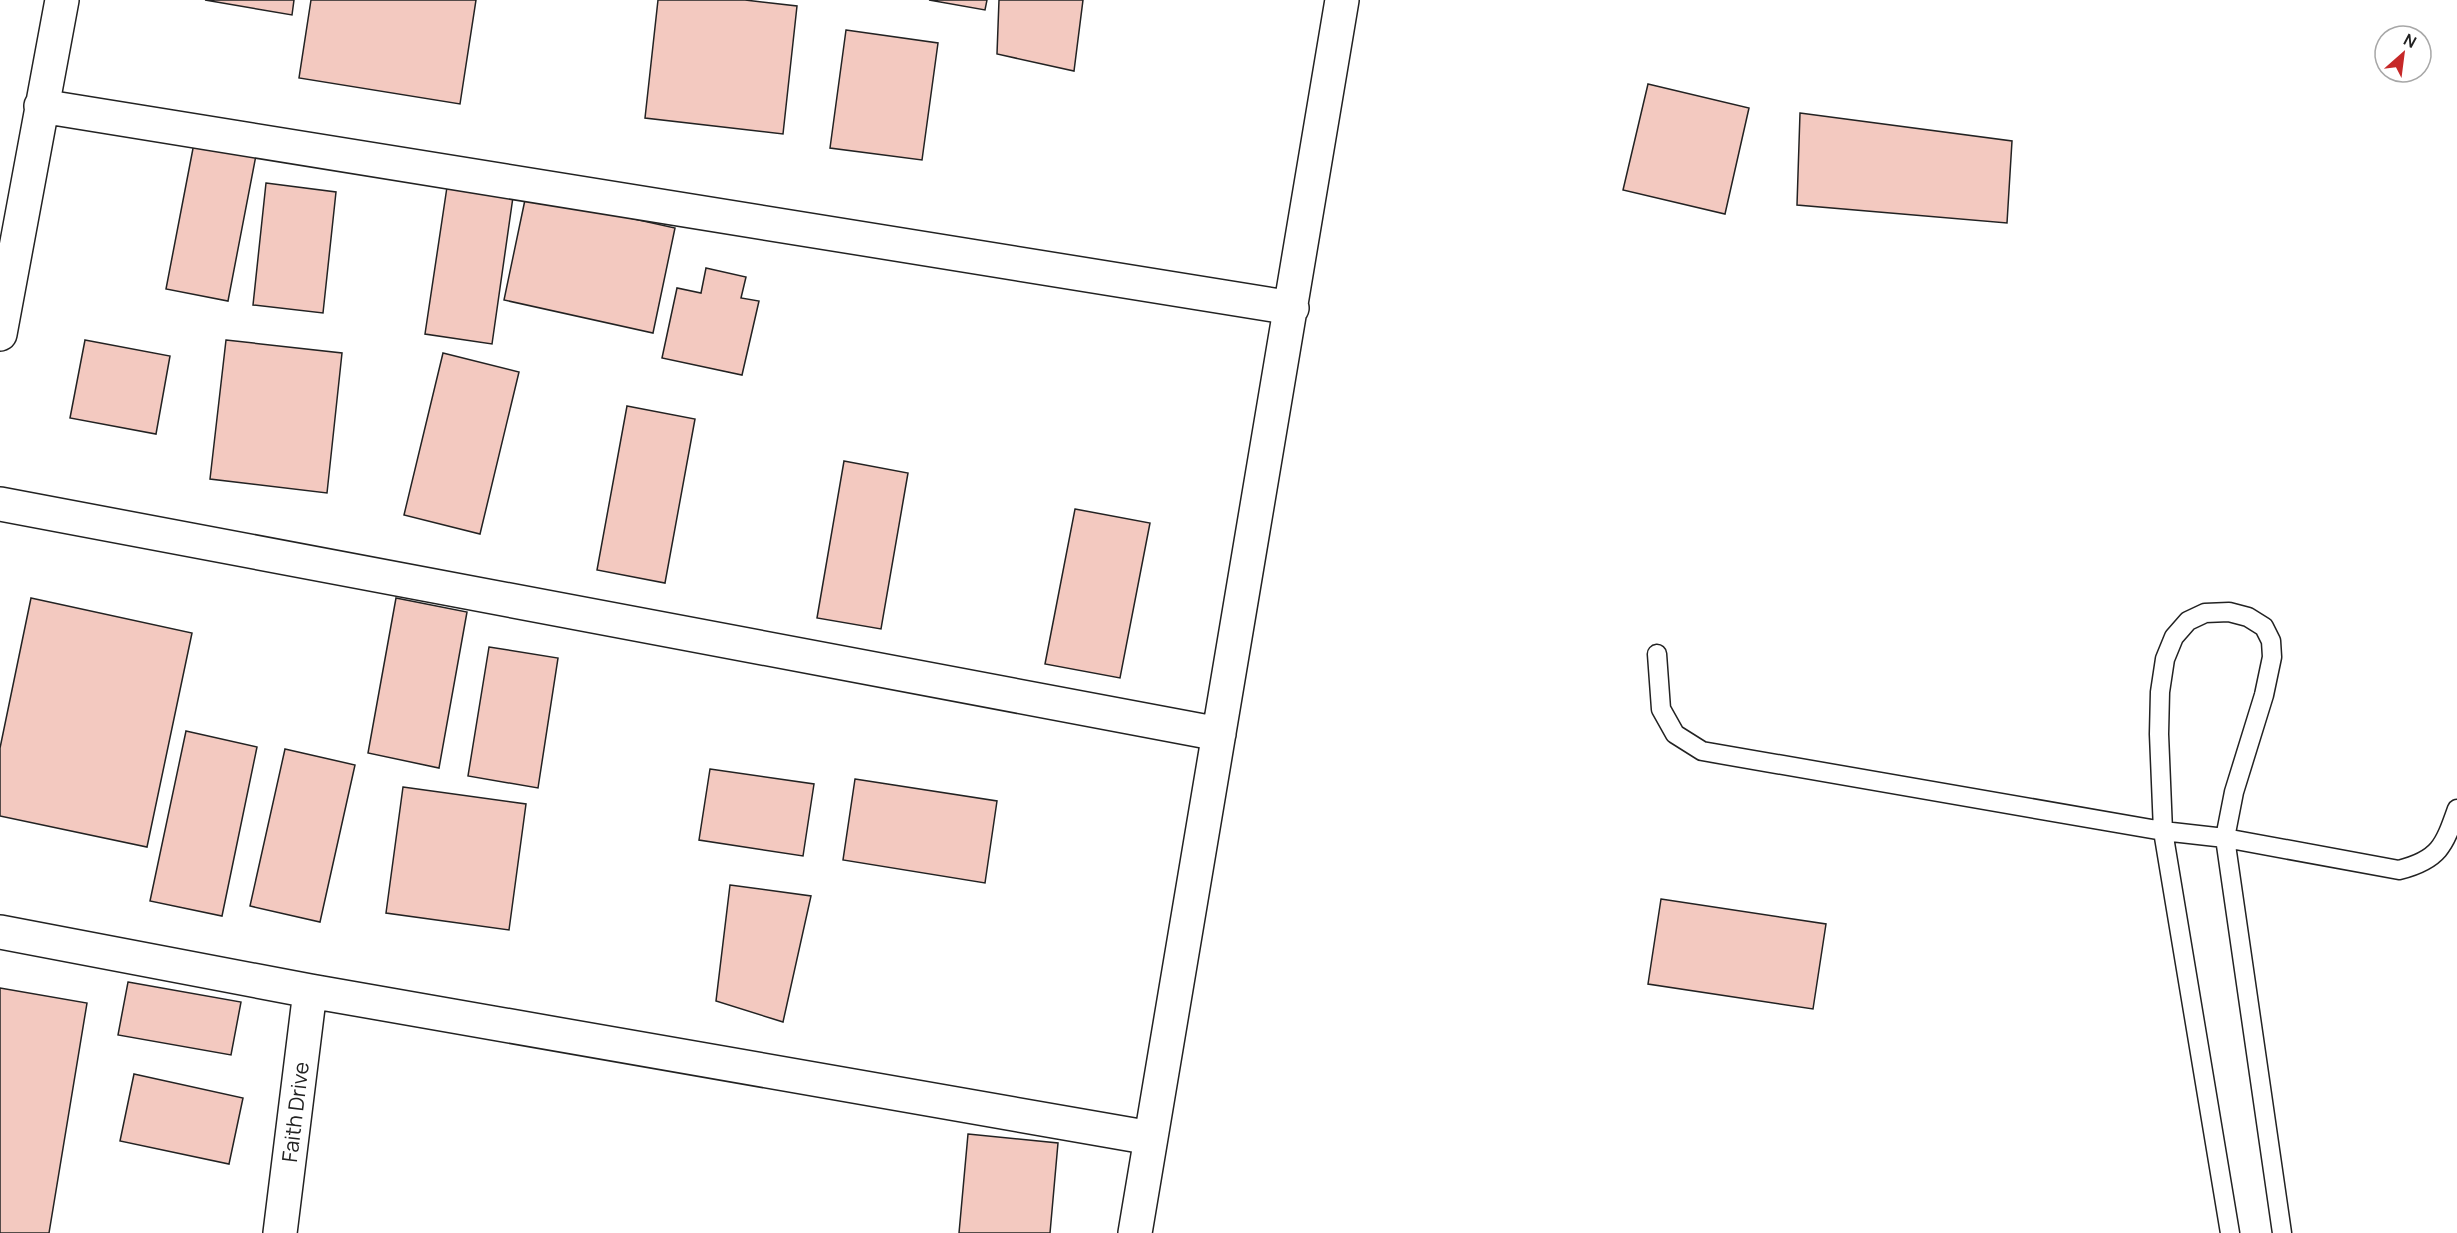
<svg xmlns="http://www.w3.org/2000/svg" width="2457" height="1233" font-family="Manrope,sans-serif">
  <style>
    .building { fill: #f3c9c0; stroke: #222; stroke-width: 1.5 }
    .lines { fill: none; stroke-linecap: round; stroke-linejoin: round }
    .lane-casing { stroke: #222; stroke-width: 21 }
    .street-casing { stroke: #222; stroke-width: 36 }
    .lane { stroke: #fff; stroke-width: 18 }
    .street { stroke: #fff; stroke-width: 33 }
    .labels { text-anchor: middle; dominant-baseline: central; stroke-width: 4.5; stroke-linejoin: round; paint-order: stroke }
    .street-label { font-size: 21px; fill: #222; stroke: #fff }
  </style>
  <rect width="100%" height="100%" fill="#fff"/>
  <path class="building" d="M205 0H294L292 15Z
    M311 0H476L460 104 299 78Z
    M658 0H745L797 6 783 134 645 118Z
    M929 0H987L985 10Z
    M999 0H1083L1074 71 997 54Z
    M846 30 938 43 922 160 830 148Z
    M1648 84 1749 108 1725 214 1623 190Z
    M1800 113 2012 141 2007 223 1797 205Z
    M195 138 257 150 228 301 166 289Z
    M266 183 336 192 323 313 253 305Z
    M447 187 513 197 492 344 425 334Z
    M526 195 675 228 653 333 504 300Z
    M706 268 746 277 741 298 759 301 742 375 662 358 677 288 701 293Z
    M85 340 170 356 156 434 70 418Z
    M226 340 342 353 327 493 210 479Z
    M443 353 519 372 480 534 404 515Z
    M627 406 695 419 665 583 597 570Z
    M844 461 908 473 881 629 817 618Z
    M1075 509 1150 523 1120 678 1045 664Z
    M31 598 192 633 147 847 0 816V748Z
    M396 598 467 612 439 768 368 753Z
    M489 647 558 658 538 788 468 776Z
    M186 731 257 747 222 916 150 901Z
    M285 749 355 765 320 922 250 906Z
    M710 769 814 784 803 856 699 840Z
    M855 779 997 801 985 883 843 860Z
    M403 787 526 804 509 930 386 913Z
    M730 885 811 896 783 1022 716 1001Z
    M1661 899 1826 924 1813 1009 1648 984Z
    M128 982 241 1002 231 1055 118 1035Z
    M0 988 87 1003 49 1233H0Z
    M134 1074 243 1098 229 1164 120 1141Z
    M968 1134 1058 1143 1050 1233H959Z"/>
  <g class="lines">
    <g class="lane-casing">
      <path id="lane" d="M1657 654 1661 709 1675 734 1702 751 2163 831 2225 838 2399 870C2439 860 2444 846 2457 809
        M2230 1233 2163 831 2159 734 2160 692 2165 659 2174 637 2188 621 2205 613 2229 612 2248 617 2264 627 2271 641 2272 657 2264 695 2234 792 2225 838 2282 1233"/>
    </g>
    <g class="street-casing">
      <path id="street" d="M41 106 1292 308
        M0 334 62 0
        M0 504 1219 734
        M0 932 310 991 1151 1138
        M280 1233 310 991
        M1135 1233 1342 0"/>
    </g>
    <use href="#lane" class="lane"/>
    <use href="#street" class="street"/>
  </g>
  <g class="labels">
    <g class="street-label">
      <text transform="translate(295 1112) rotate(-83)">Faith Drive</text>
    </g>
  </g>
  <g transform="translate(2403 54) rotate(28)"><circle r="28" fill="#ffffff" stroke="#a7a7a7" stroke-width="1.5"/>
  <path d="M0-4.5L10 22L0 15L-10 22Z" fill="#c62828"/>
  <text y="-9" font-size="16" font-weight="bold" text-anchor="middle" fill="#222222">N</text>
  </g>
</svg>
